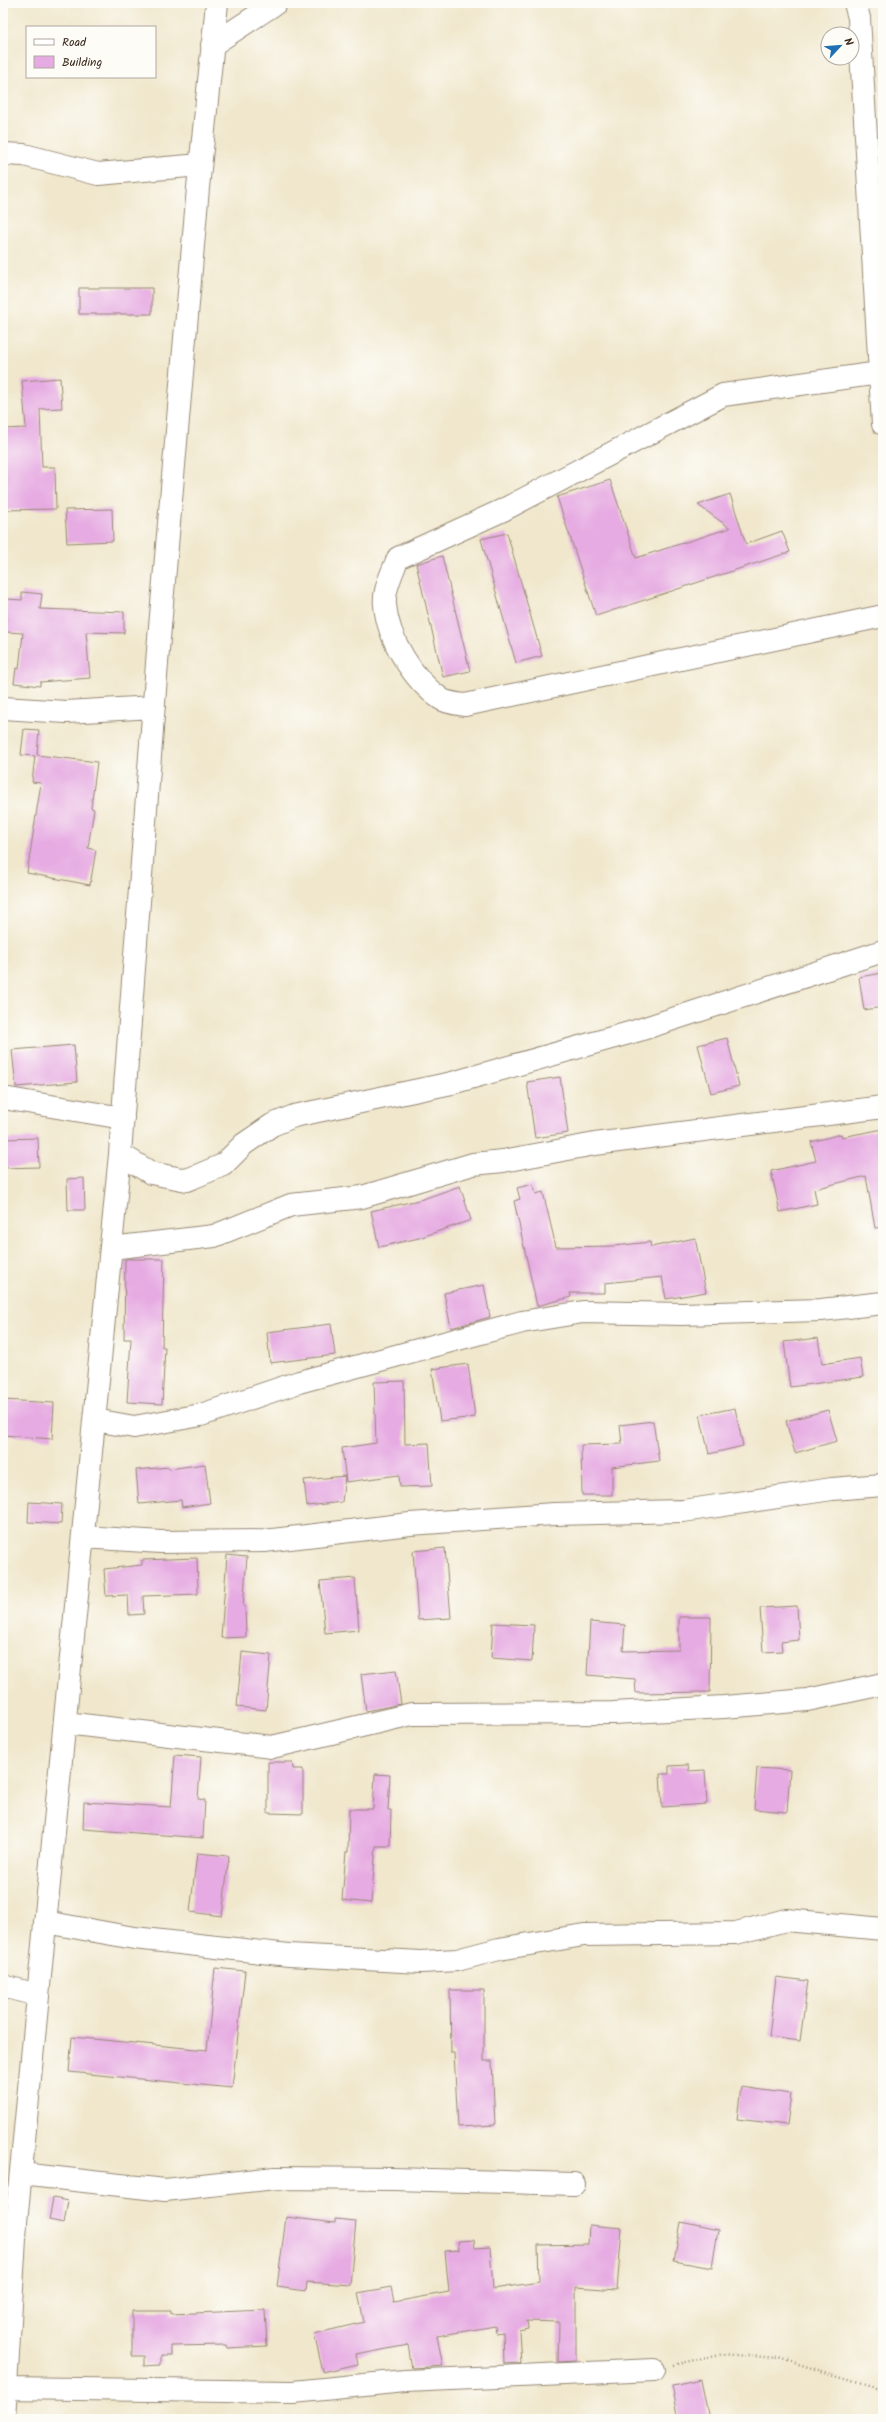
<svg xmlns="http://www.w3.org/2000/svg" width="886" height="2422" font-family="Kalam,sans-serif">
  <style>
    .building { fill: #e6abe2 }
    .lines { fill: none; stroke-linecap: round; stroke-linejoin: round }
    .minor-casing { stroke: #968875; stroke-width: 24 }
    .path { stroke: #968875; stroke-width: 2.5; stroke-dasharray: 1 3; stroke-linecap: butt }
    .minor { stroke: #fff; stroke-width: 22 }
  </style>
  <rect width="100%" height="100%" fill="#fdfcf7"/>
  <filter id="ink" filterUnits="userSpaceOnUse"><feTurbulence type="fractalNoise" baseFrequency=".025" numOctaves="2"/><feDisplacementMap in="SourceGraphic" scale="8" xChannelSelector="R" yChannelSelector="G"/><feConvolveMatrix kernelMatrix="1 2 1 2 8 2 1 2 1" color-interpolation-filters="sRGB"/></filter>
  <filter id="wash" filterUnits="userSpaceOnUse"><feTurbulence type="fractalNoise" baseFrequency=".012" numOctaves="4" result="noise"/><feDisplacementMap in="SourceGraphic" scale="16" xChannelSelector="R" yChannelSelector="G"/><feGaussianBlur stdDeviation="0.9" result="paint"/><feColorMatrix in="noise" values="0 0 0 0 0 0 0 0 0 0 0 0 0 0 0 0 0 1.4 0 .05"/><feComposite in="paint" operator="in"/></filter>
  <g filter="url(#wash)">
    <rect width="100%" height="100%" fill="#f0e7cc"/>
    <g id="blocks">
      <path class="building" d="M79 288H152V314H79Z
        M60 378 62 408 40 409 42 467H55L56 509 3 510V429L26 428 22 381Z
        M610 480 636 558 730 528 698 505 730 494 746 544 782 531 790 552 596 616 557 497Z
        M112 509 113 541 67 543 65 510Z
        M507 533 542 656 516 663 481 539Z
        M442 556 470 671 443 677 416 564Z
        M22 592 42 594 40 609 124 612V633L86 632 90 678 40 682V686L14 683 16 668 19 669 23 633 5 632 7 599 22 600Z
        M24 729 39 730 37 755 97 762 91 808 94 809 88 848 96 850 90 885 27 873 41 783 32 782 35 756 21 755Z
        M883 973V1007L864 1010 859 977Z
        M727 1038 739 1086 711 1093 698 1045Z
        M74 1045 77 1082 16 1087 12 1050Z
        M560 1077 568 1133 535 1138 527 1082Z
        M883 1129V1227L875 1228 866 1176 814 1189 817 1204 780 1212 771 1171 816 1161 811 1142 841 1134 842 1137Z
        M38 1138 39 1167 3 1168V1139Z
        M84 1178 85 1210H68L67 1179Z
        M533 1184 536 1194 543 1192 556 1247 614 1246 650 1242 651 1247 695 1238 706 1292 666 1299 662 1277 605 1283V1293H570L571 1297 537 1306 514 1201 520 1199 517 1188Z
        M460 1186 471 1220 419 1238 379 1247 371 1211 423 1199Z
        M125 1259H164L162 1347H165L162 1404 127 1402 131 1339H124Z
        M484 1285 490 1317 451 1328 444 1293Z
        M331 1324 335 1355 270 1363 267 1332Z
        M818 1338 822 1364 860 1358 863 1377 790 1387 784 1342Z
        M468 1364 475 1417 440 1421 432 1369Z
        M404 1381 405 1444 429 1443 432 1486 400 1487 399 1475 346 1482 342 1448 376 1443 374 1382Z
        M4 1400 54 1403 52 1439 3 1435Z
        M735 1408 743 1446 709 1454 700 1415Z
        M828 1410 837 1441 795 1453 786 1421Z
        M653 1421 659 1461 612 1467V1495H582L581 1445 622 1444 620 1425Z
        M205 1464 210 1503 182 1507 181 1500 139 1504 136 1470 169 1467V1469Z
        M345 1476 342 1502 307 1506 304 1480Z
        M29 1502 62 1504 61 1524 28 1522Z
        M445 1548 451 1618 418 1620 413 1551Z
        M227 1555 247 1557 243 1606H245L246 1637 221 1638Z
        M197 1558 198 1594 143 1596 144 1614 129 1615 128 1595 106 1596 104 1569 142 1565V1560Z
        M355 1578 359 1630 325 1633 320 1581Z
        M797 1606 799 1640 781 1642 782 1651 763 1652 760 1608Z
        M679 1617H711L710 1692 636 1693 635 1679 587 1675 590 1622 625 1625 623 1651 679 1650Z
        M493 1623 534 1625 532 1661 491 1658Z
        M242 1652 271 1655 266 1710 237 1707Z
        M396 1670 401 1704 366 1711 361 1674Z
        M175 1755 201 1757 198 1799 205 1800 203 1838 83 1829 84 1802 171 1807Z
        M268 1762H292L293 1769H303V1814L268 1813Z
        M688 1765 689 1771 705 1770 707 1804 662 1807 660 1774H669V1766Z
        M757 1768 790 1770 787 1812 754 1809Z
        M375 1774 390 1775 388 1810H391L390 1846H376L371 1903 342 1900 346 1852H348L349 1809H373Z
        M197 1853 229 1856 222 1916 190 1912Z
        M215 1968 245 1971 232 2088 69 2072 72 2037 207 2050Z
        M776 1977 808 1981 800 2041 769 2037Z
        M450 1990H484V2061H492L495 2125 458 2127 454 2053H451Z
        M741 2087 791 2094 787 2125 737 2119Z
        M53 2198 68 2201 64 2223 49 2220Z
        M286 2217 335 2223V2219L356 2221 350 2285 307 2282 306 2291 277 2287Z
        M681 2222 718 2230 712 2268 674 2261Z
        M589 2225 622 2228 617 2290 576 2287V2361L558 2362 559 2322 527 2321 528 2328 519 2330 521 2363 504 2364 503 2332 496 2333 495 2326 437 2336 443 2366 412 2368 408 2345 356 2355 358 2364 323 2372 314 2334 364 2322 358 2293 391 2287 394 2302 449 2292 445 2251 459 2250 458 2241 474 2240 475 2248 490 2247 493 2289 539 2282 538 2245 588 2244Z
        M265 2310 267 2346 227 2348 226 2345 171 2346V2355H161V2365L144 2366V2356H132V2311H171V2314Z
        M701 2380 709 2419H679L672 2386Z"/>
    </g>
  </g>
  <g filter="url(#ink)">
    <use href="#blocks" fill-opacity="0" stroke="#968875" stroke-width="1"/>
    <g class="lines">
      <g class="minor-casing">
        <path id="minor" d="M855 3 859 18 883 424
          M212 45 276 3
          M3 154 24 155 98 174 200 165
          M879 373 723 395 503 510 398 558C393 571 383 590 385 605 388 639 413 680 441 699 447 703 458 704 465 705L883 616
          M3 708 66 712 154 707
          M3 1098 123 1118
          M120 1154 151 1173 187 1180 223 1165 244 1144 272 1125 294 1116 452 1083 636 1031 883 951
          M111 1248 214 1236 291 1205 362 1197 473 1164 503 1161 595 1144 883 1107
          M95 1420 134 1427 201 1415 299 1382 436 1345 522 1322 583 1312 682 1314 821 1310 883 1303
          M83 1537 161 1542 264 1541 410 1524 554 1514 683 1511 832 1489 883 1485
          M65 1723 272 1747 412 1714 613 1713 724 1707 807 1700 883 1684
          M45 1922 134 1938 289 1955 421 1962 457 1960 499 1949 584 1935 736 1933 786 1920 883 1929
          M3 1986 38 1995
          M21 2174 165 2190 275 2178 393 2179 574 2184
          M6 2388 293 2392 405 2381 654 2370
          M4 2419 16 2222 120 1154 158 650 198 188 217 3"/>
      </g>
      <path class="path" d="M673 2365 720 2354 778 2358 872 2386 883 2392"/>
      <use href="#minor" class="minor"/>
    </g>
  </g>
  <rect width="886" height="2422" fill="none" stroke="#fdfcf7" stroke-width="16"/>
  <rect x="26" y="26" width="130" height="52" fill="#fdfcf7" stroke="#afa8a0"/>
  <rect x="34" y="39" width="20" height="6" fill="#ffffff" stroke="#afa8a0"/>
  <text x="62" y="46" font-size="12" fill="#3b2a1e">Road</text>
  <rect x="34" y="56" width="20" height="12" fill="#e6abe2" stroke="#afa8a0"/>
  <text x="62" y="66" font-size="12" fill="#3b2a1e">Building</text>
  <g transform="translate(840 46) rotate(64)"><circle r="19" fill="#fdfcf7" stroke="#afa8a0"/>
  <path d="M0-3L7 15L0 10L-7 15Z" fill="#1f6fb2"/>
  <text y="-6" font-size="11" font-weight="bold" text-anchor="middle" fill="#3b2a1e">N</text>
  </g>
</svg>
